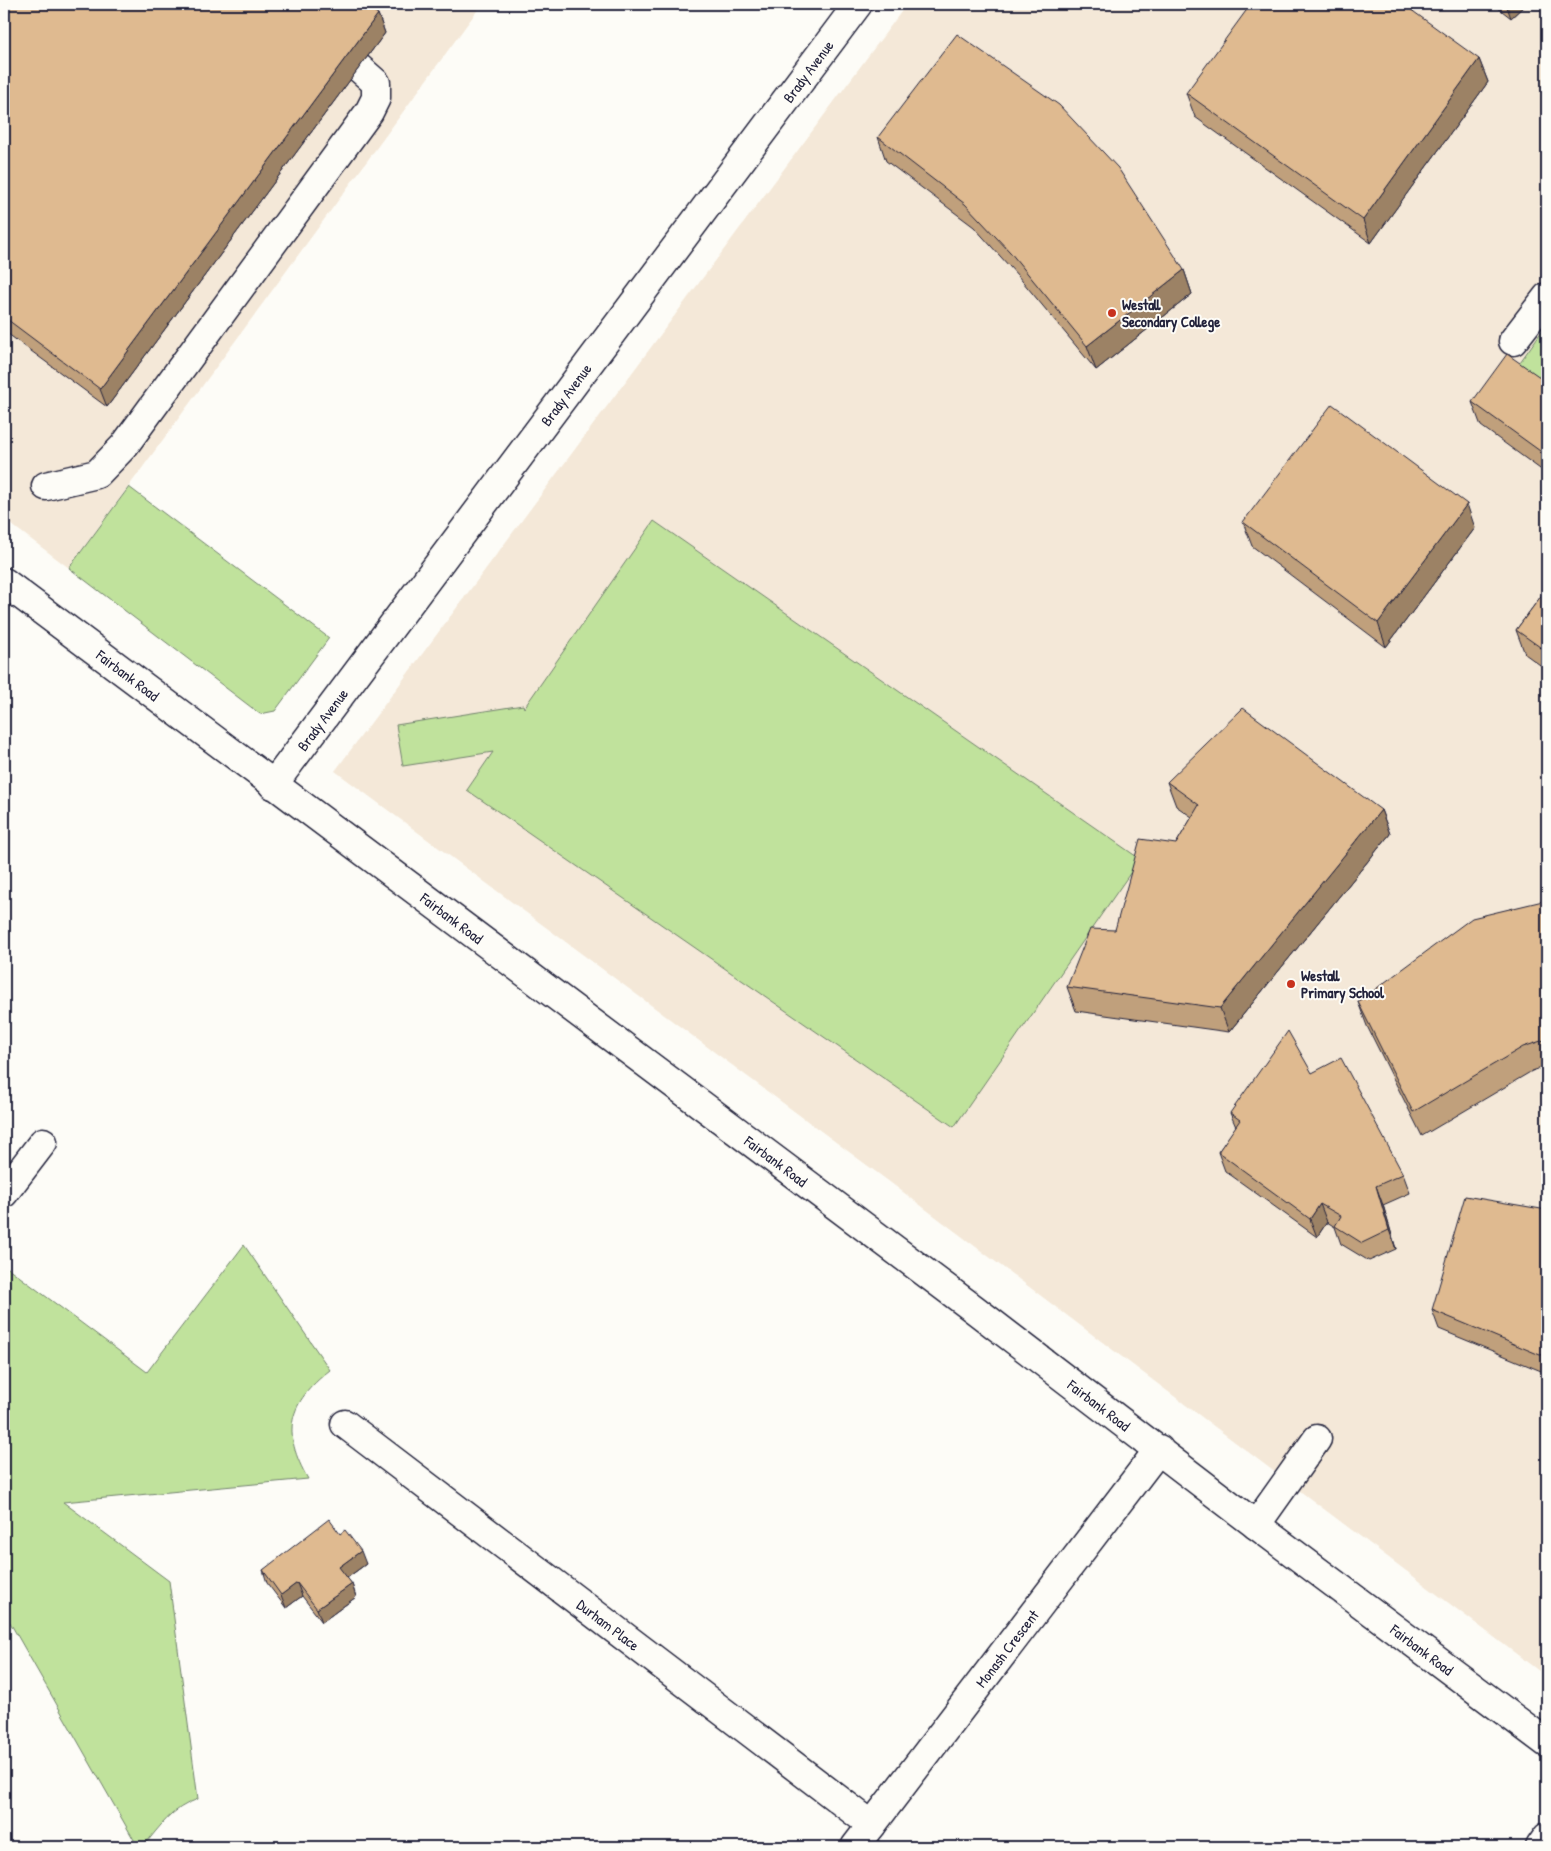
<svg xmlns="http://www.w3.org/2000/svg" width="1551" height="1851" font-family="'Patrick Hand',sans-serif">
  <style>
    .built { fill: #f4e8d8 }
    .green { fill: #c0e29c; stroke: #71826c }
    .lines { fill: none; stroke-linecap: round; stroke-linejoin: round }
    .minor-casing { stroke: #22223b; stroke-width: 31 }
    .major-casing { stroke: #22223b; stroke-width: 31 }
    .minor { stroke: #fdfcf7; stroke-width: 28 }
    .major { stroke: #fdfcf7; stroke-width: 28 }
    .wall { fill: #c0a07c; stroke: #22223b }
    .shaded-wall { fill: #9c8265; stroke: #22223b }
    .building { fill: #dfba90; stroke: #22223b }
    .poi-dot { fill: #c8321e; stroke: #fdfcf7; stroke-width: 2 }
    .labels { text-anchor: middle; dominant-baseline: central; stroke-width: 4; stroke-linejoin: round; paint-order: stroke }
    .street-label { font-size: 15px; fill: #22223b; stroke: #fdfcf7 }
    .poi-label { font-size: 15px; font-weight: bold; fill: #22223b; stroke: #fdfcf7; text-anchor: start }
  </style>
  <rect width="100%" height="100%" fill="#fdfcf7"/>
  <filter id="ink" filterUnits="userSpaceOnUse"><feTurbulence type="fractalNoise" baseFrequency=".02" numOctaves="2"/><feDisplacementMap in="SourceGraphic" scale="10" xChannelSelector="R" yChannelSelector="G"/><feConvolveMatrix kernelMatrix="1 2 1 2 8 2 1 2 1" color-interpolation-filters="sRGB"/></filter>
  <g filter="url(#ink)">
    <path class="built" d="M4 4H482L69 568 4 519Z
      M907 4H1547V1677L891 1183 335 771Z"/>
    <path class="green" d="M1547 324V386L1518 365Z
      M129 487 329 638 275 711 260 714 69 568Z
      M654 521 1140 859 954 1127 467 790 493 752 403 766 396 725 523 705 524 708Z
      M244 1245 330 1370C288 1403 281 1432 308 1479L63 1502 169 1581 198 1799C172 1808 160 1826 143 1847H138L4 1612V1265L147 1372Z"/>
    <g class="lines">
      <g class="minor-casing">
        <g id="minor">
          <path d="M1513 341 1547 297"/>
          <path d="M46 486 97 474 124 446 369 112 376 98V83L359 68"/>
          <path id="s1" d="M273 785 858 4"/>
          <path d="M4 1193 43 1142"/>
          <path id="s2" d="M345 1424 872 1825"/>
          <path d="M1256 1525 1317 1439"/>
          <path id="s3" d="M855 1847 1159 1449"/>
          <path d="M1540 1847 1547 1837"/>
        </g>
      </g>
      <g class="major-casing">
        <g id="major">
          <path id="s4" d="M4 582 974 1309 1256 1525 1547 1743"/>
        </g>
      </g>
      <use href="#minor" class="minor"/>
      <use href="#major" class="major"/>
    </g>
    <path class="wall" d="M4 4 378 14 385 33 107 407 4 331Z
      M1493 4H1526L1511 18Z
      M1479 59 1488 82 1371 243 1195 117 1186 93Z
      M878 137 1184 270 1192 294 1096 370 1018 276 974 227 886 161Z
      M1547 382V474L1481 426 1472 402Z
      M1243 522 1475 528 1386 647 1252 546Z
      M1547 588V670L1525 654 1516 630Z
      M1167 782 1381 810 1390 834 1229 1032 1076 1011 1067 987 1115 930 1176 844 1192 817 1176 806Z
      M1547 900V1066L1532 1071 1422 1136 1367 1026 1358 1002Z
      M1312 1073 1403 1174 1410 1193 1383 1205 1396 1249 1369 1261 1341 1244 1335 1227 1327 1222 1317 1237 1225 1171 1218 1152 1236 1127 1230 1113Z
      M1547 1210V1373H1546L1439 1329 1432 1310Z
      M340 1534 366 1564 347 1578 352 1584 356 1597 322 1622 302 1596 286 1608 267 1583 263 1570Z"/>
    <path class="shaded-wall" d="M1506 4H1526L1511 18Z
      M378 14 385 33 107 407 100 389Z
      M1479 59 1488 82 1371 243 1363 220Z
      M1184 270 1192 294 1096 370 1087 346Z
      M1467 504 1475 528 1386 647 1378 623Z
      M1381 810 1390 834 1229 1032 1220 1008Z
      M1376 1186 1383 1205 1396 1249 1389 1230Z
      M1320 1204 1327 1222 1317 1237 1310 1219Z
      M361 1551 366 1564 344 1580 339 1567Z
      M297 1583 302 1596 286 1608 281 1595Z
      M352 1584 356 1597 322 1622 317 1609Z"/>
    <path class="building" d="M4 4H363L378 14 100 389 4 317Z
      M1251 4H1403L1479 59 1363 220 1186 93Z
      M957 34 1059 105 1118 168 1184 270 1087 346 1010 252 965 204 878 137Z
      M1507 354 1547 382V456L1472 402Z
      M1332 404 1467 504 1378 623 1243 522Z
      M1547 588V652L1516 630Z
      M1243 708 1381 810 1220 1008 1067 987 1090 929 1115 930 1140 839 1176 844 1199 805 1167 782Z
      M1547 900V1039L1523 1047 1413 1112 1358 1002 1472 918Z
      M1288 1031 1312 1073 1341 1058 1403 1174 1376 1186 1389 1230 1362 1243 1335 1226 1341 1216 1320 1204 1310 1219 1218 1152 1240 1120 1230 1113Z
      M1465 1196 1547 1210V1354L1540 1355 1432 1310Z
      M329 1519 340 1534 345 1530 361 1551 339 1567 352 1584 317 1609 297 1583 281 1595 263 1570Z"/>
  </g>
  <g class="poi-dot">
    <circle cx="1112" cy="313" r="5"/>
    <circle cx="1291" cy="984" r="5"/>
  </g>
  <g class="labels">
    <g class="street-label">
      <text stroke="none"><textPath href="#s1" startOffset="892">Brady Avenue</textPath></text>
      <text stroke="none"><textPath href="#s1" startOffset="488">Brady Avenue</textPath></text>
      <text stroke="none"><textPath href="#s4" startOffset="155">Fairbank Road</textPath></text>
      <text stroke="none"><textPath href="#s1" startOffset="82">Brady Avenue</textPath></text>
      <text stroke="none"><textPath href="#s4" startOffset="560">Fairbank Road</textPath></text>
      <text stroke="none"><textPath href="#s4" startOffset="965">Fairbank Road</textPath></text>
      <text stroke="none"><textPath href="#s4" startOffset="1370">Fairbank Road</textPath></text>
      <text stroke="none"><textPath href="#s2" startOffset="331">Durham Place</textPath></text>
      <text stroke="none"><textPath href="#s3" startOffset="250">Monash Crescent</textPath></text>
      <text stroke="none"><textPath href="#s4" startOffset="1775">Fairbank Road</textPath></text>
    </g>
    <g class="poi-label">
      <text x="1122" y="304">Westall<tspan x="1122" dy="17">Secondary College</tspan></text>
      <text x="1301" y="975">Westall<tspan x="1301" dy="17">Primary School</tspan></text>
    </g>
  </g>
  <rect width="1551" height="1851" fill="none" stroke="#fdfcf7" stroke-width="20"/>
  <rect x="10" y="10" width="1531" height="1831" fill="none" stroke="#22223b" stroke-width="2" filter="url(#ink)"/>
</svg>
